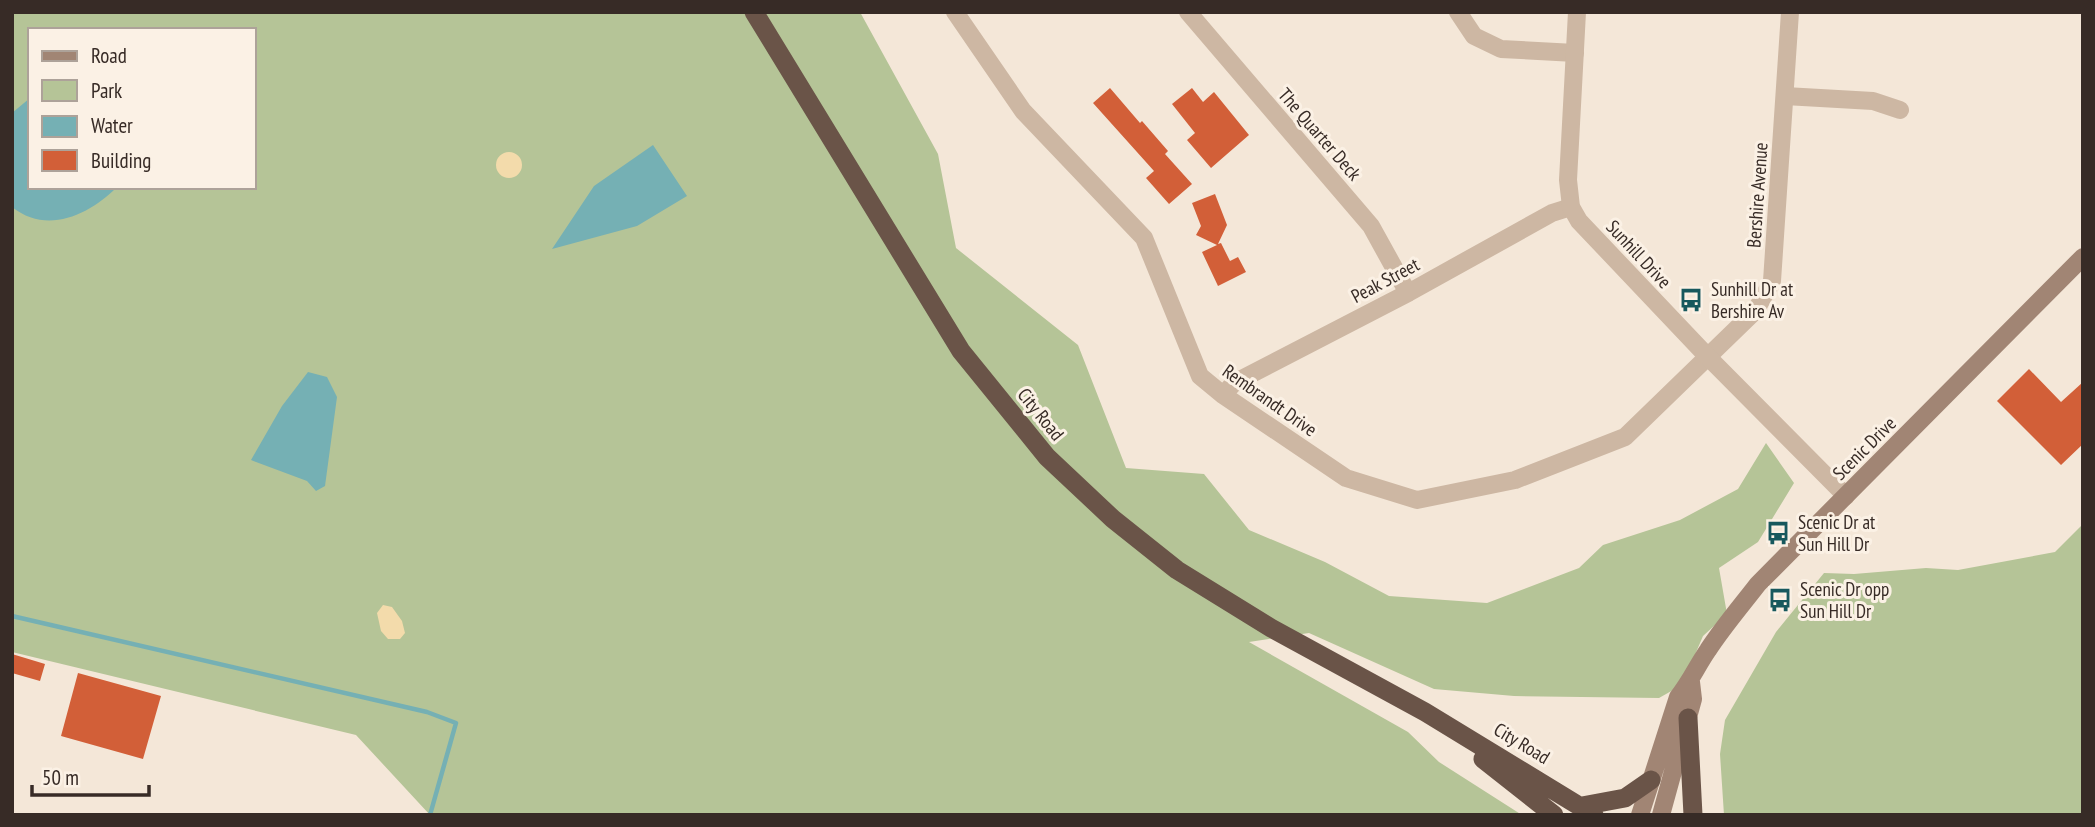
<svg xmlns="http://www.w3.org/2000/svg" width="2095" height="827" font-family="'PT Sans Narrow',sans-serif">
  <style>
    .green { fill: #b5c497; fill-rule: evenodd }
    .sand { fill: #f3dbab }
    .water { fill: #75b0b4 }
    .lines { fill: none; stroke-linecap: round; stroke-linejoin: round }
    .stream { stroke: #75b0b4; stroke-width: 4.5 }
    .building { fill: #d25f38 }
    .minor { stroke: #cdb7a3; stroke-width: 18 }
    .tertiary { stroke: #cdb7a3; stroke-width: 18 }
    .secondary { stroke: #a18574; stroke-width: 18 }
    .trunk { stroke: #6a5448; stroke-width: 19 }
    .labels { text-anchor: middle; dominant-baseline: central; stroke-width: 6; stroke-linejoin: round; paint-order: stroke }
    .street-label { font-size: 19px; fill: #372b26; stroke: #fbf1e5 }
    .poi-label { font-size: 19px; fill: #372b26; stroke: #fbf1e5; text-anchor: start }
  </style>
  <rect width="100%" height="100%" fill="#f4e7d8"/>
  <path class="green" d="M12 12H860L938 154 956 248 1078 345 1126 468 1204 474 1249 530 1325 562 1389 596 1487 603 1579 568 1603 545 1680 520 1738 489 1766 443 1794 483 1758 542 1719 568 1727 614 1703 636 1682 685 1659 698 1514 696 1434 689 1309 633 1249 642 1408 732 1439 762 1522 815H430L356 735 12 652ZM30 30H254V187H30Z
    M2083 524V815H1724L1720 754 1725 720 1776 632 1824 573 1854 574 1926 568 1958 570 2055 552Z"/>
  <path class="sand" d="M496 165a13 13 0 1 1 26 0a13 13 0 1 1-26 0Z
    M383 605 392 607 402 621 405 633 400 639H388L381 631 377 613Z"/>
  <path class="water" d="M30 98V187H117C89 215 47 235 12 207V113Z
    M653 145 687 196 637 226 552 249 594 186Z
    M308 372 327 377 337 397 325 486 316 491 307 481 251 460 282 406Z"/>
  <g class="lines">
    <path class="stream" d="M12 616 427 712 456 723 430 815"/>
  </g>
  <path class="building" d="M1110 88 1140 123 1142 121 1168 151 1165 154 1192 184 1169 204 1146 178 1154 171 1093 103Z
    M1192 88 1203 102 1214 92 1249 135 1211 168 1187 140 1195 133 1172 104Z
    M1215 194 1227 225 1218 244 1221 243 1230 261 1238 257 1246 272 1218 286 1202 252 1217 245 1196 235 1201 226 1192 203Z
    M2029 369 2061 402 2083 382V444L2061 465 1997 401Z
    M12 654 45 664 40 681 12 673Z
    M78 673 161 696 143 759 61 736Z"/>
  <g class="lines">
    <path class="minor" d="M955 12 1023 111 1144 238 1200 376 1223 395 1346 478 1417 500 1515 480 1625 437 1756 310 1772 281 1790 12
      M1188 12 1371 226 1408 293
      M1458 12 1474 36 1501 49 1575 53
      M1785 96 1873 101 1900 110
      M1223 395 1234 383 1408 293 1552 213 1571 207"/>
    <path class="tertiary" d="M1577 12 1568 180 1571 207 1579 221 1708 357 1846 496"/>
    <path class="secondary" d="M1640 815 1678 697C1690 682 1697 666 1708 650 1723 627 1741 606 1758 584L2083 257
      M1661 815 1693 699 1691 682"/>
    <path class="trunk" d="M754 12 961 351 1047 457 1113 519 1177 570 1271 628 1425 712 1594 815
      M1688 718 1693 815
      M1483 759 1554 815
      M1582 806 1625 798 1651 780"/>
  </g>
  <defs>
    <g id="bus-bare" transform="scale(1.89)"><path d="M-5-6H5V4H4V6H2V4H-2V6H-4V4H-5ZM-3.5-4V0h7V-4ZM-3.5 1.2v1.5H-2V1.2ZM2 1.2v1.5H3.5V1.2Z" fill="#17585d" stroke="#fbf1e5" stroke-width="2.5" paint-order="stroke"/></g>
  </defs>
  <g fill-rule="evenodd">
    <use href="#bus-bare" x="1691" y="300"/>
    <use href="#bus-bare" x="1778" y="533"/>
    <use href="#bus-bare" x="1780" y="600"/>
  </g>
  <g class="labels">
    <g class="street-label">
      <text transform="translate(1320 134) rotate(49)">The Quarter Deck</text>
      <text transform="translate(1757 195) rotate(-86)">Bershire Avenue</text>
      <text transform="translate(1639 254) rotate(47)">Sunhill Drive</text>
      <text transform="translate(1385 280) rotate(-28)">Peak Street</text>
      <text transform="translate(1270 400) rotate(35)">Rembrandt Drive</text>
      <text transform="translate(1041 414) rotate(51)">City Road</text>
      <text transform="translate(1864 448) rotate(-45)">Scenic Drive</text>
      <text transform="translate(1522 743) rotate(31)">City Road</text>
    </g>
    <g class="poi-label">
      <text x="1711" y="289">Sunhill Dr at<tspan x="1711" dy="22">Bershire Av</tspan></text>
      <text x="1798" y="522">Scenic Dr at<tspan x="1798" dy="22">Sun Hill Dr</tspan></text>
      <text x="1800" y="589">Scenic Dr opp<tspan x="1800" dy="22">Sun Hill Dr</tspan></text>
    </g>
  </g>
  <rect width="2095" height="827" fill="none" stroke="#372b26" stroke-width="28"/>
  <rect x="28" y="28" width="228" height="161" fill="#fbf1e5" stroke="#ada299" stroke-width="2"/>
  <rect x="42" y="51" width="35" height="10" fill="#a18574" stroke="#ada299" stroke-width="2"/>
  <text x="91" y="63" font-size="21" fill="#372b26">Road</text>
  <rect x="42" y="80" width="35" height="21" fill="#b5c497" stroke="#ada299" stroke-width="2"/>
  <text x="91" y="98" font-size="21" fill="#372b26">Park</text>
  <rect x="42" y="116" width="35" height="21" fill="#75b0b4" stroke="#ada299" stroke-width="2"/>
  <text x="91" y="133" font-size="21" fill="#372b26">Water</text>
  <rect x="42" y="150" width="35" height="21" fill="#d25f38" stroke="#ada299" stroke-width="2"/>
  <text x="91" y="168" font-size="21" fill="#372b26">Building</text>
  <path d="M32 785v10h117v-10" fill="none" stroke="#372b26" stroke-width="3.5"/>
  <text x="42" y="785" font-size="21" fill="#372b26" stroke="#fbf1e5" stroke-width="5" paint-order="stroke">50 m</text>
</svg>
